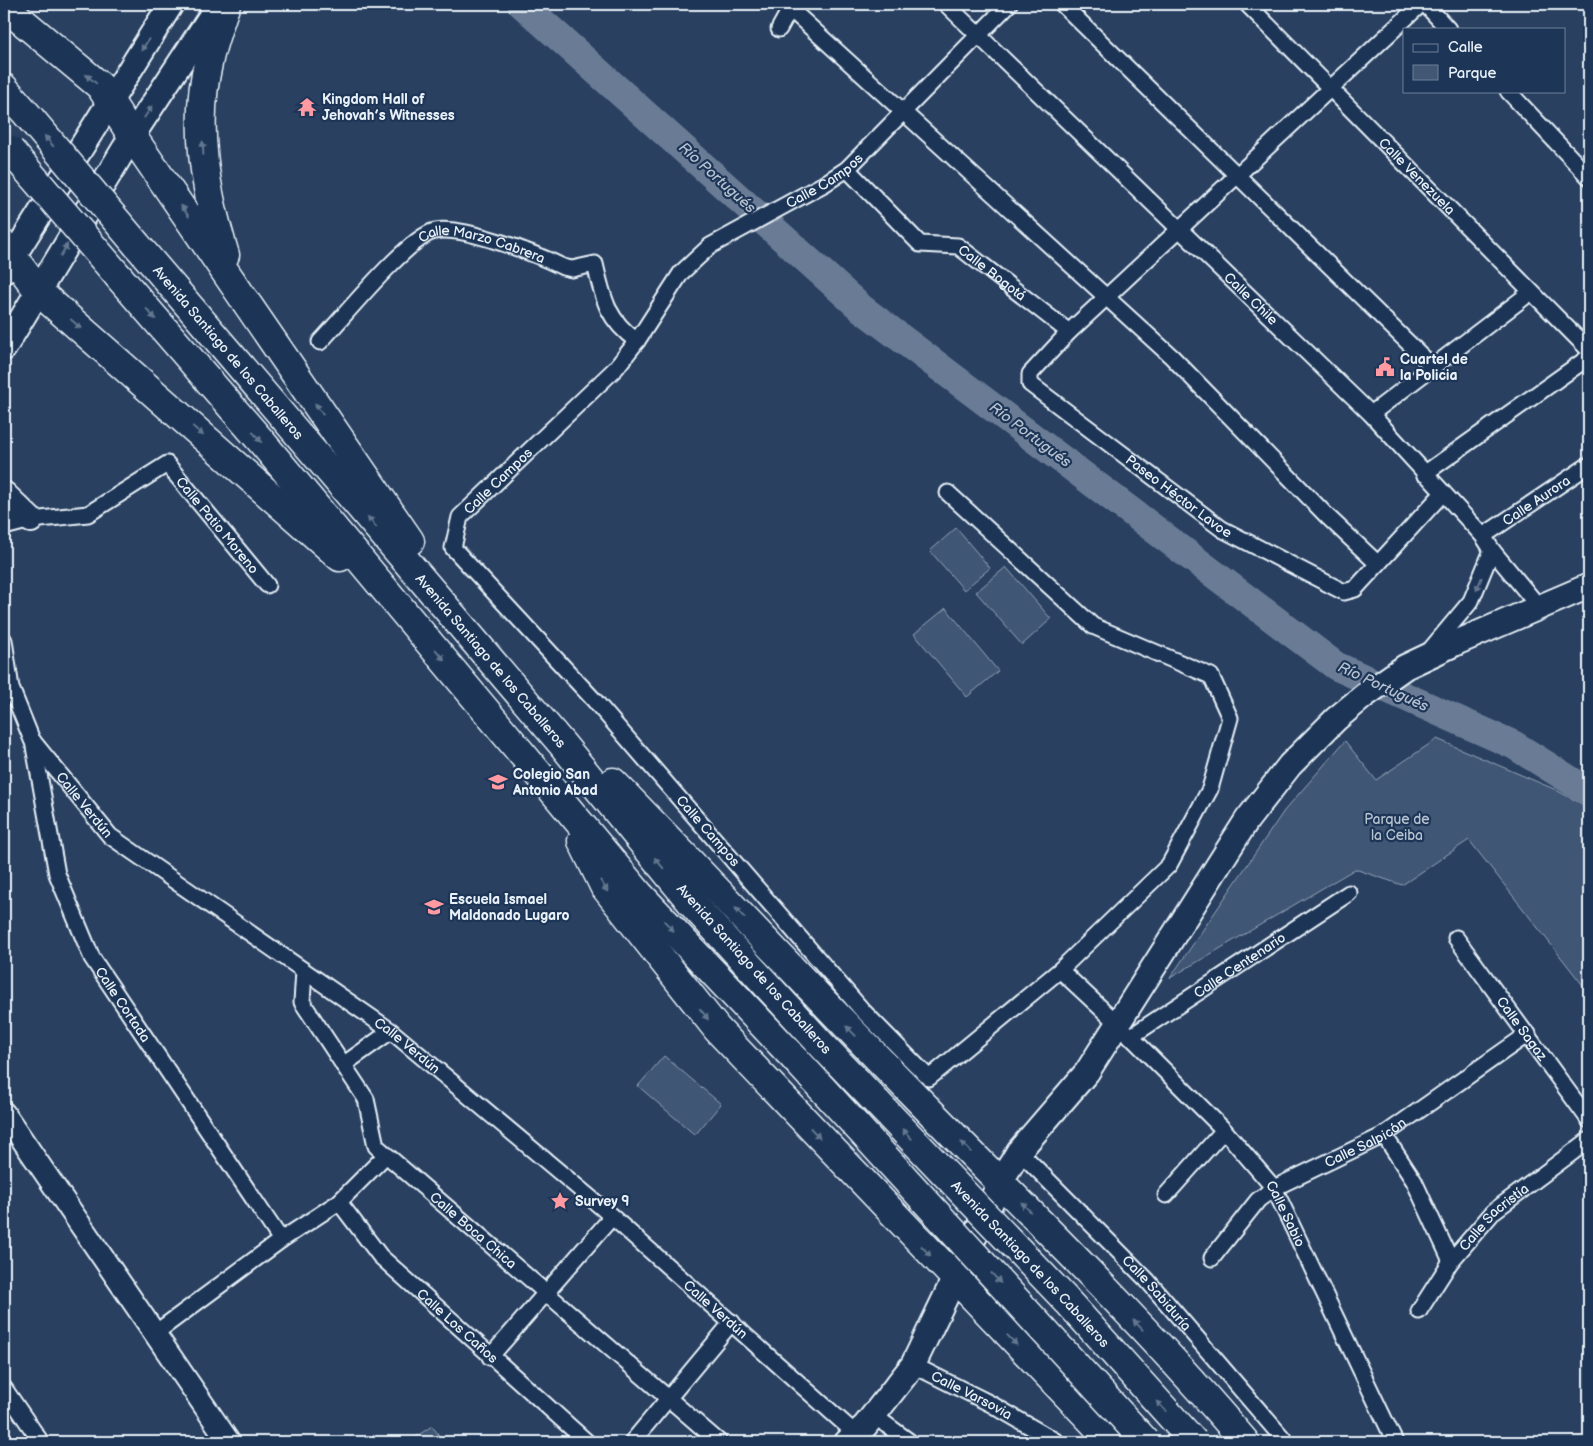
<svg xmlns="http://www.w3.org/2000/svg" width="1593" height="1446" font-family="'Balsamiq Sans',sans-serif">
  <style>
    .green { fill: #415774; stroke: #94a4b6 }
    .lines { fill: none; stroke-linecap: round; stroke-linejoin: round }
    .river { stroke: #6b7c95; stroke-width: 29 }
    .street-casing { stroke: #e8f1f8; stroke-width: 19 }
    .secondary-casing { stroke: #e8f1f8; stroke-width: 25 }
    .primary-casing { stroke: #e8f1f8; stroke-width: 28 }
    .highway-casing { stroke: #e8f1f8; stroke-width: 31 }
    .street { stroke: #1d3557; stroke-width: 15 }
    .secondary { stroke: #1d3557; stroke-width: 21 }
    .primary { stroke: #1d3557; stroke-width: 24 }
    .highway { stroke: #1d3557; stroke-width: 28 }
    .highway-bridge-casing { stroke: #e8f1f8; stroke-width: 31; stroke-linecap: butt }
    .highway-bridge { stroke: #1d3557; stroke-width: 28 }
    .oneway { fill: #64778f }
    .labels { text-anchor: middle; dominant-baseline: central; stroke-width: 4.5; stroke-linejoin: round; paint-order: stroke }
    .poi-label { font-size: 14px; font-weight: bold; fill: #e8f1f8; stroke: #1d3557; text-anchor: start }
    .street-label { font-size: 14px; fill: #e8f1f8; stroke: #1d3557 }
    .park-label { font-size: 14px; fill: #b6c3d0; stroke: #1d3557 }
    .water-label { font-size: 15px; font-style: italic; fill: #b6c2d0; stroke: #1d3557 }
  </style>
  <rect width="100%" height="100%" fill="#294061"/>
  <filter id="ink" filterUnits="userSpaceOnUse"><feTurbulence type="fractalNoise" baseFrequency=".02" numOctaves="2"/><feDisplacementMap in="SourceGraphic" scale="10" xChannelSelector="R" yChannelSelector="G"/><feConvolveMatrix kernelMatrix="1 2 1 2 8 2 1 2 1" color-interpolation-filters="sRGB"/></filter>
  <g filter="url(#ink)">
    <path class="green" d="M956 528 990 568 964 590 930 551Z
      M1006 567 1051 619 1022 645 976 592Z
      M946 608 998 671 967 697 914 634Z
      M1437 739 1554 789 1589 808V993L1469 840 1402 885 1355 869 1170 978 1284 811 1345 741 1376 780Z
      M664 1056 721 1104 695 1135 638 1086Z
      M432 1426 444 1442H408Z"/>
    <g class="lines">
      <path class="river" d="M522 4 861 308 1336 666 1514 745 1589 792"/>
      <g class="street-casing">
        <g id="street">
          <path d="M785 4 1172 357 1328 517 1378 564"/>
          <path id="s1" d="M946 4 1371 414 1483 536 1492 550 1539 607"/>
          <path d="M1062 4 1432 366"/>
          <path id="s2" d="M1247 4 1589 350"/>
          <path id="s3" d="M1421 4 1069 332 1030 374V384L1222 529 1344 592 1355 589 1442 494"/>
          <path d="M1425 4 1448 29"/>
          <path d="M779 29 790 9"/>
          <path d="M1508 91 1589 177"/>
          <path id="s4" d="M847 169 920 244 958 246 1069 332"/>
          <path id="s5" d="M320 342C342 319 408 237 435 231 462 225 536 254 563 267L572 269 595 264C603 298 607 320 637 341"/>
          <path d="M1371 414 1531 292"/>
          <path d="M1424 474 1589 357"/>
          <path id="s6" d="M948 493 1093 626 1211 676 1230 718 1210 789 1169 865 1060 970 929 1078 863 1011 594 700 453 548 460 517 616 368 637 341 681 273 710 246 824 184 847 169 1009 4"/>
          <path id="s7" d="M4 527 31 520 88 514 167 464 267 585"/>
          <path id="s8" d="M1483 536 1589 465"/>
          <path id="s9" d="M4 640 11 688 32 740 110 836 391 1031 600 1206 856 1434"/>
          <path d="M1430 650 1471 601 1492 550"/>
          <path id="s10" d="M33 741 57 874 92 958 281 1240"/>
          <path id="s11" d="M1456 938 1589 1120"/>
          <path id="s12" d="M1060 970 1118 1024 1224 1130 1274 1188 1395 1442"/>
          <path id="s13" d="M304 971 302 1002 366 1099 376 1146 719 1442"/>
          <path id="s14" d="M1130 1037 1349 893"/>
          <path d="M343 1065 391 1031"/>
          <path d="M1384 1135 1414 1181 1451 1261"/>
          <path id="s15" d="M1019 1151 1147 1280 1286 1442"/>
          <path d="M1166 1195 1224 1130"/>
          <path id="s16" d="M339 1202 380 1256 587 1442"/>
          <path id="s17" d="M1212 1258 1258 1200 1274 1188 1384 1135 1528 1034"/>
          <path id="s18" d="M1419 1311 1451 1261 1494 1211 1589 1140"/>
          <path d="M154 1334 281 1240 339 1202 386 1155"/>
          <path d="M490 1357 612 1217"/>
          <path id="s19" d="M913 1365 991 1404 1057 1442"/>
          <path d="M4 1388 41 1442"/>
          <path d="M873 1415 910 1442"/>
          <path d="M632 1442 732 1322"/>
        </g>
      </g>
      <g class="secondary-casing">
        <path id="secondary" d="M4 1113 229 1442"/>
      </g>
      <g class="primary-casing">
        <path id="primary" d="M4 271 171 4
          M4 348 132 136 219 4
          M4 494 31 520
          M847 1442 865 1426 913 1365 1001 1181 1019 1151 1087 1072 1247 820 1290 765 1336 719 1365 695 1405 667 1458 642 1589 586"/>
      </g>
      <g class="highway-casing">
        <g id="highway">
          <path d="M4 6 100 86 132 136 410 541"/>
          <path d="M4 88 31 119"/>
          <path d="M4 245 39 292 340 557"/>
          <path id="s20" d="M137 245 562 744 695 907 820 1043"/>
          <path d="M225 255C205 191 193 125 209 59 213 40 220 22 226 4"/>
          <path d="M119 277 261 441 639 894 797 1061"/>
          <path d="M613 782C714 885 811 991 912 1093 1024 1208 1141 1319 1245 1442"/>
          <path d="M582 841 604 886 717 1029 1112 1442"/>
        </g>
      </g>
      <use href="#street" class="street"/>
      <use href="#secondary" class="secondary"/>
      <use href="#primary" class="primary"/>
      <use href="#highway" class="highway"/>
      <g class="highway-bridge-casing">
        <g id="highway-bridge">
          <path d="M31 119 137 245"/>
          <path d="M10 150 119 277"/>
          <path id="s21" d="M820 1043 1068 1302 1194 1442"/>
          <path d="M797 1061 1146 1442"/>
        </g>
      </g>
      <use href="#highway-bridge" class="highway-bridge"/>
    </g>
    <defs><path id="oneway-solid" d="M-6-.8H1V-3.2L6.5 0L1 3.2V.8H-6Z" transform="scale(1.25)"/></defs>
    <g class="oneway">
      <use href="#oneway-solid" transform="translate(145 45) rotate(122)"/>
      <use href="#oneway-solid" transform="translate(91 79) rotate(-140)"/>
      <use href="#oneway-solid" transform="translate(148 112) rotate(-57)"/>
      <use href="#oneway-solid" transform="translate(49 141) rotate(-130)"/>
      <use href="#oneway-solid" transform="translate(203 148) rotate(-93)"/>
      <use href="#oneway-solid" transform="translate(185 211) rotate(-125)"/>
      <use href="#oneway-solid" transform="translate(64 250) rotate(-59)"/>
      <use href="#oneway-solid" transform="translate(151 314) rotate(49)"/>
      <use href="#oneway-solid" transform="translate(76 324) rotate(41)"/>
      <use href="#oneway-solid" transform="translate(319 409) rotate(-124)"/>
      <use href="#oneway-solid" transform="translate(198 431) rotate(41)"/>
      <use href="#oneway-solid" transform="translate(257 437) rotate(49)"/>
      <use href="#oneway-solid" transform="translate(372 522) rotate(-130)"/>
      <use href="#oneway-solid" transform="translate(1479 584) rotate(113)"/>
      <use href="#oneway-solid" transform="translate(440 655) rotate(51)"/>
      <use href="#oneway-solid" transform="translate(659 863) rotate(-130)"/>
      <use href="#oneway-solid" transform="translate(604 886) rotate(57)"/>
      <use href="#oneway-solid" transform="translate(740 913) rotate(-133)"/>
      <use href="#oneway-solid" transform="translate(669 926) rotate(47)"/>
      <use href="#oneway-solid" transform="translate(704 1014) rotate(52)"/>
      <use href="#oneway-solid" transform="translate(851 1031) rotate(-134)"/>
      <use href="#oneway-solid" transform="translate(815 1133) rotate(47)"/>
      <use href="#oneway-solid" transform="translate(907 1134) rotate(-134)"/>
      <use href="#oneway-solid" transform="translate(966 1147) rotate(-135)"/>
      <use href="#oneway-solid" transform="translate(1026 1207) rotate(-134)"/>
      <use href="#oneway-solid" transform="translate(926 1251) rotate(47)"/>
      <use href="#oneway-solid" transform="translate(996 1278) rotate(47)"/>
      <use href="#oneway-solid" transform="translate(1138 1325) rotate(-134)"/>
      <use href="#oneway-solid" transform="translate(1012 1340) rotate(46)"/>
      <use href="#oneway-solid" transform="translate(1161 1406) rotate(-132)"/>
    </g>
  </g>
  <defs>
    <g id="temple-bare" transform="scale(1.5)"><path d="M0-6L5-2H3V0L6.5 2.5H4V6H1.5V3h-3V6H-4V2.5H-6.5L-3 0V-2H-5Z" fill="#ff9aa2" stroke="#1d3557" stroke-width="2.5" paint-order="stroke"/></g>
    <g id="civic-bare" transform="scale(1.5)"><path d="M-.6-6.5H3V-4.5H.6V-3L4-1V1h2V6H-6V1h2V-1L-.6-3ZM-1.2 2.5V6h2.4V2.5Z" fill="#ff9aa2" stroke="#1d3557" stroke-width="2.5" paint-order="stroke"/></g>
    <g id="school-bare" transform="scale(1.5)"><path d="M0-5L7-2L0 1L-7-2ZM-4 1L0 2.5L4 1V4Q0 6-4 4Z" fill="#ff9aa2" stroke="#1d3557" stroke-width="2.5" paint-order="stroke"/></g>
    <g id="sight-bare" transform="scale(1.5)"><path d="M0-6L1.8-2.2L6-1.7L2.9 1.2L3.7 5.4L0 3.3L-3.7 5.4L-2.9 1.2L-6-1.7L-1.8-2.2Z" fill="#ff9aa2" stroke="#1d3557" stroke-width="2.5" paint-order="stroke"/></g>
  </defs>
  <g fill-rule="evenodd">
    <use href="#temple-bare" x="307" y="107"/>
    <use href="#civic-bare" x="1385" y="367"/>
    <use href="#school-bare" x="498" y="782"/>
    <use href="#school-bare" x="434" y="907"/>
    <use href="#sight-bare" x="560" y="1201"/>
  </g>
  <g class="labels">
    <g class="poi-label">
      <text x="322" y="99">Kingdom Hall of<tspan x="322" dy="16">Jehovah’s Witnesses</tspan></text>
      <text x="1400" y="359">Cuartel de<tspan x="1400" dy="16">la Policia</tspan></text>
      <text x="513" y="774">Colegio San<tspan x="513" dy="16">Antonio Abad</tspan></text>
      <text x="449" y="899">Escuela Ismael<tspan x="449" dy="16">Maldonado Lugaro</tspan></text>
      <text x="575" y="1201">Survey 9</text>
    </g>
    <g class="street-label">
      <text stroke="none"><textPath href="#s2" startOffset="242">Calle Venezuela</textPath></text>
      <text stroke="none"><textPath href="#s6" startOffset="2099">Calle Campos</textPath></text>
      <text stroke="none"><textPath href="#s5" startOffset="209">Calle Marzo Cabrera</textPath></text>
      <text stroke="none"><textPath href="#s4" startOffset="186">Calle Bogotá</textPath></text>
      <text stroke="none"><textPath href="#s1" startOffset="424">Calle Chile</textPath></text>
      <text stroke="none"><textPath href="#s20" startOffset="141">Avenida Santiago de los Caballeros</textPath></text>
      <text stroke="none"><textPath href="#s6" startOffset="1649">Calle Campos</textPath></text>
      <text stroke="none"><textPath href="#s3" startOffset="735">Paseo Héctor Lavoe</textPath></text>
      <text stroke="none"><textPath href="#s8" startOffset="64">Calle Aurora</textPath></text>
      <text stroke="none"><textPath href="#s7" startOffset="258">Calle Patio Moreno</textPath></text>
      <text stroke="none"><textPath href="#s20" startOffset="546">Avenida Santiago de los Caballeros</textPath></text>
      <text stroke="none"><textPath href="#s9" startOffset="188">Calle Verdún</textPath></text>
      <text transform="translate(708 831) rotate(49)">Calle Campos</text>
      <text stroke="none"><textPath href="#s14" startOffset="131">Calle Centenario</textPath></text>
      <text transform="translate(754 969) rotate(48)">Avenida Santiago de los Caballeros</text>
      <text stroke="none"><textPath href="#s10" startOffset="282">Calle Cortada</textPath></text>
      <text stroke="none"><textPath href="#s11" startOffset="112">Calle Sagaz</textPath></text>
      <text stroke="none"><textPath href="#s9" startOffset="592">Calle Verdún</textPath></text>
      <text stroke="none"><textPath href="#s17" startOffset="196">Calle Salpicón</textPath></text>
      <text stroke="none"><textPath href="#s12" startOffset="334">Calle Sabio</textPath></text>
      <text stroke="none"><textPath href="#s18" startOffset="121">Calle Sacristía</textPath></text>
      <text stroke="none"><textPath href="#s13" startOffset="324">Calle Boca Chica</textPath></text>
      <text stroke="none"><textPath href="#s21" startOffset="305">Avenida Santiago de los Caballeros</textPath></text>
      <text stroke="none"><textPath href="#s15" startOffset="198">Calle Sabiduría</textPath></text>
      <text stroke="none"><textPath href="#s9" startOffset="998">Calle Verdún</textPath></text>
      <text stroke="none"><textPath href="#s16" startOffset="172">Calle Los Caños</textPath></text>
      <text stroke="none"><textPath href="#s19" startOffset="66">Calle Varsovia</textPath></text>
    </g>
    <g class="park-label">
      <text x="1397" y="819">Parque de<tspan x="1397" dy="16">la Ceiba</tspan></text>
    </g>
    <g class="water-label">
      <text transform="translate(717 178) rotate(42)">Río Portugués</text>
      <text transform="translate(1030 435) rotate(37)">Río Portugués</text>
      <text transform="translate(1383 687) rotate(25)">Río Portugués</text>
    </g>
  </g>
  <rect width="1593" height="1446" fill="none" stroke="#1d3557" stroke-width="20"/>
  <rect x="10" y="10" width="1573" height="1426" fill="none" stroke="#e8f1f8" stroke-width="2" filter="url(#ink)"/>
  <rect x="1403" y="28" width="162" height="65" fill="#1d3557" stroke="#6e8097"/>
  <rect x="1413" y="44" width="25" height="8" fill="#1d3557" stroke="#6e8097"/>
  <text x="1448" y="52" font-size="15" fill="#e8f1f8">Calle</text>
  <rect x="1413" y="65" width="25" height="15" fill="#415774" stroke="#6e8097"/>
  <text x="1448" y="78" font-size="15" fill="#e8f1f8">Parque</text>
</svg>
